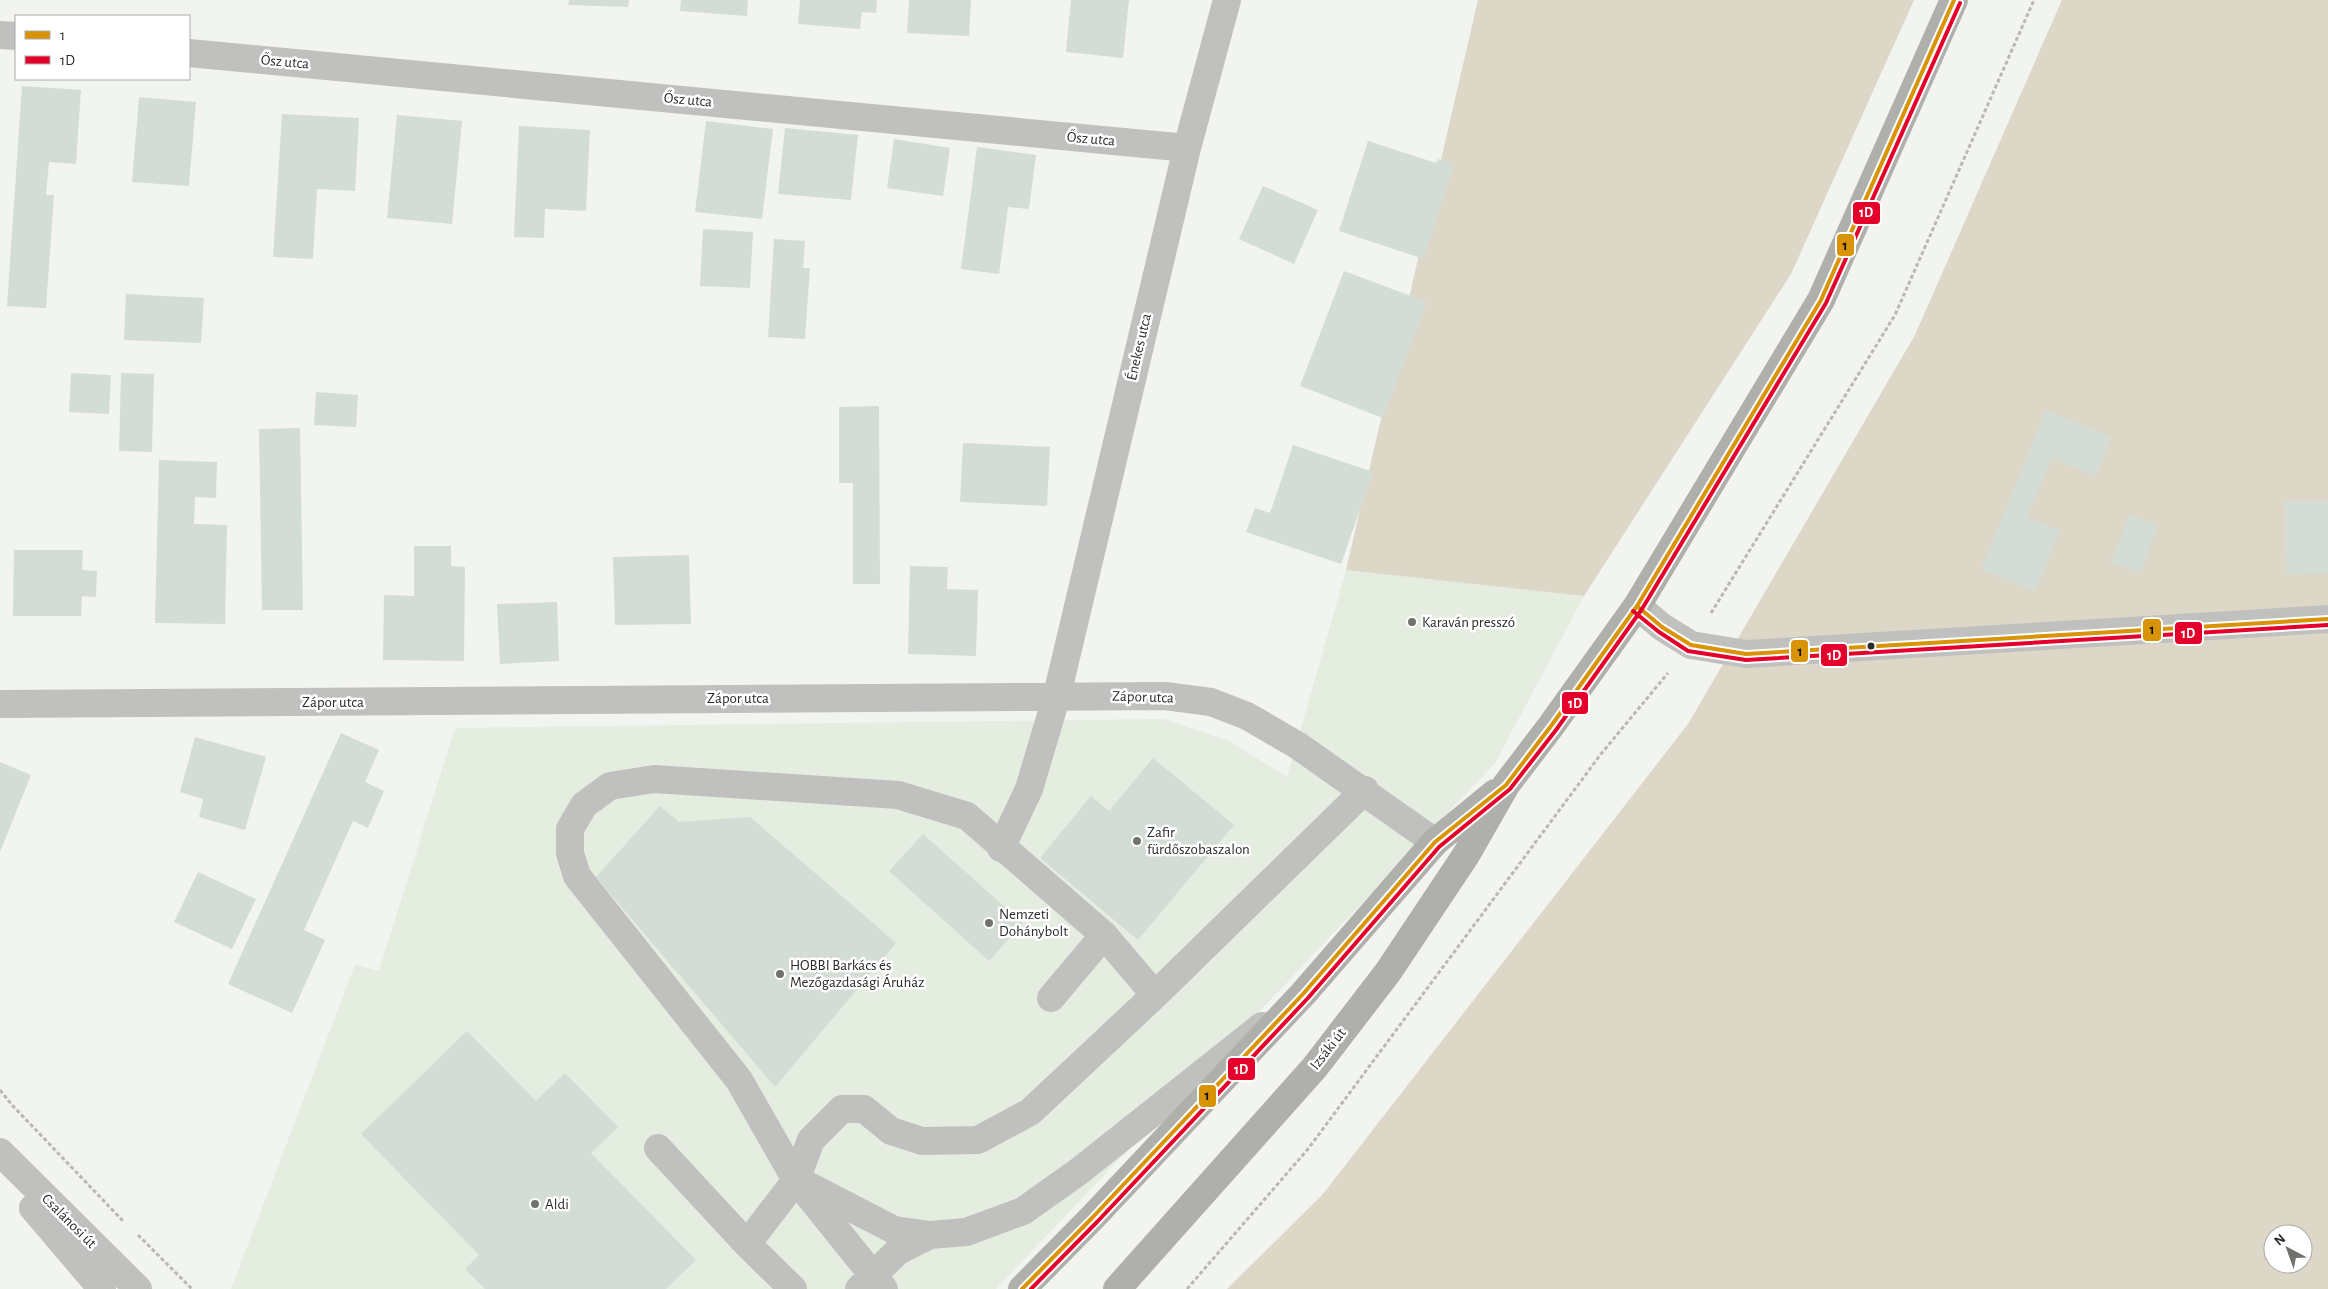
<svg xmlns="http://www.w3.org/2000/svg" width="2328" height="1289" font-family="'Alegreya Sans',sans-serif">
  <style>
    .built { fill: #e5ece0 }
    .green { fill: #ddd7c8; fill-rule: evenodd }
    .building { fill: #d4dcd6 }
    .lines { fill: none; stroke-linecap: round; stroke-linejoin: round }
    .path { stroke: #b8b9b7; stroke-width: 3; stroke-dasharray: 4 2.5; stroke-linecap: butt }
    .minor { stroke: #c0c0bf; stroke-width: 28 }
    .major { stroke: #afafac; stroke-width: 28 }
    .bus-1-casing { stroke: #fff; stroke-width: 8 }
    .bus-2-casing { stroke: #fff; stroke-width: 8 }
    .bus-1 { stroke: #d89406; stroke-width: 4 }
    .bus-2 { stroke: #e4002b; stroke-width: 4 }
    .poi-dot { fill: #70726e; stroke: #fff; stroke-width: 2 }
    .bus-dot { fill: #2a2c28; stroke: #fff; stroke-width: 2 }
    .labels { text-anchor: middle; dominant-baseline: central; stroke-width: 5; stroke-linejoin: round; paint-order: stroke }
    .street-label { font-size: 15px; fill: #2a2c28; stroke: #fff }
    .poi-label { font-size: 15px; fill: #2a2c28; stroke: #fff; text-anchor: start }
    .line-badge { stroke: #fff; stroke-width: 2 }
    .badge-label { font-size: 14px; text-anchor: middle; font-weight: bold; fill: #fff }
    .pale-badge-label { font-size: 14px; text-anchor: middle; font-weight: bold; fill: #111 }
  </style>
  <rect width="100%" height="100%" fill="#f1f4ef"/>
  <path class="built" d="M1346 570 1584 596 1495 763 996 1289H231L355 965 379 971 455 728 1163 719 1229 741 1287 777Z"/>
  <path class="green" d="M1478 0H1914L1791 274 1584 596 1346 570Z
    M2062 0H2328V1289H1227L1323 1194 1688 724 1915 335ZM2273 1234H2303V1264H2273Z"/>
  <path class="building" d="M569 0H629L628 7 568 5Z
    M681 0H748L747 16 680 11Z
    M800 0H877L876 13 862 12 860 29 798 24Z
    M909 0H971L969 36 907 33Z
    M1071 0H1129L1123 58 1066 52Z
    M22 86 81 90 76 164 49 162 46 195H54L46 308 7 306Z
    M139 97 196 102 189 186 132 182Z
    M282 114 359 118 355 191 317 189 313 259 273 257Z
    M397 115 462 121 452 224 387 218Z
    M706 121 773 129 762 219 695 212Z
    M519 126 590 130 586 211 545 209 544 238 514 237Z
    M785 128 858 135 851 200 778 194Z
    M894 139 950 148 943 196 887 188Z
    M1368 141 1436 163 1438 159 1454 164 1424 259 1339 231Z
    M977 147 1036 155 1029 209 1008 207 999 274 961 269Z
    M1263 186 1318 210 1294 264 1239 239Z
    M703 229 753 232 750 288 700 286Z
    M774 239 805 241 803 268H810L805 339 768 337Z
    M1344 271 1427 302 1383 418 1300 386Z
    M126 294 204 298 201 343 124 340Z
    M71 373 111 375 109 414 69 412Z
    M121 373 154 374 152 452 119 451Z
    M316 392 358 395 356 427 314 425Z
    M879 406 880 584H853V483H839V407Z
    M2046 410 2112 437 2095 476 2052 458 2027 517 2060 531 2035 592 1981 569Z
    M300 428 303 610H262L259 429Z
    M963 443 1050 447 1047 506 960 502Z
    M1293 445 1373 472 1341 564 1246 532 1255 508 1270 513Z
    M159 460 217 462 216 498 195 497 194 524 227 525 225 624 155 623Z
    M2285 501H2328V573L2286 574Z
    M2129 515 2158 526 2140 573 2111 562Z
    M414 546H451V566L465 567 464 661 383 660 384 595 414 596Z
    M14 550H83L82 570 97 571 96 597 82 596 81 616H13Z
    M689 555 691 624 615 625 613 557Z
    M910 566 948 567 947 589 978 590 976 656 908 654Z
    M557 602 559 661 500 664 497 604Z
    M341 733 379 750 365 782 384 791 368 828 353 821 304 930 325 940 292 1013 228 984Z
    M195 737 266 757 245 830 199 817 203 799 180 792Z
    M1153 758 1234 825 1138 940 1040 858 1091 796 1109 811Z
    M0 762 31 775 0 852Z
    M660 806 679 822 750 817 896 943 775 1087 596 877Z
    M923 834 1023 923 989 961 889 871Z
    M198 872 256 899 232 949 174 922Z
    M467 1031 536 1101 565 1073 618 1127 591 1153 696 1260 666 1289H485L465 1269 479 1255 361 1134Z"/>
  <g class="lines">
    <path class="path" d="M1711 613 1895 315 2034 0
      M0 1090 12 1105 124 1222
      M138 1235 192 1289
      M1187 1289 1308 1149 1601 754 1668 673"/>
    <path class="minor" d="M0 35 16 36
      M189 53 1187 148
      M1637 606 1662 627 1691 645 1746 654 2328 619
      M0 704 1165 696 1211 702 1247 716 1297 745 1435 842
      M1001 848 1029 789 1057 695 1187 148 1227 0
      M1051 998 1104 935
      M658 1148 747 1244 793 1289
      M0 1152 138 1289
      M807 1185 894 1230 930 1235 966 1232 1023 1211 1078 1172 1262 1026
      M33 1208 102 1289
      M747 1244 796 1180 811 1140 842 1109H864L891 1131 922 1141 978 1140 1030 1112 1155 995 1365 790
      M859 1289 898 1251 930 1235
      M884 1289 796 1180 739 1080 577 876 570 853V829L584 805 610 786 654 779 898 795 967 816 1104 935 1155 995"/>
    <path class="major" d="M1022 1289 1092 1218 1303 994 1435 842 1495 793
      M1117 1289 1315 1067 1388 972 1466 855 1506 785 1551 726 1637 606 1821 300 1954 0"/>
    <g class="bus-1-casing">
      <path id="bus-1" d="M1637 606 1662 627 1691 645 1746 654 2328 619
        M1022 1289 1092 1218 1303 994 1435 842 1506 785 1551 726 1637 606 1821 300 1954 0"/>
    </g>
    <g class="bus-2-casing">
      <path id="bus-2" d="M1633 611 1659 632 1688 651 1746 660 2328 625
        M1031 1289 1097 1222 1308 998 1439 847 1510 789 1556 730 1642 609 1826 303 1960 3"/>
    </g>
    <use href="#bus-1" class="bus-1"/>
    <use href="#bus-2" class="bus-2"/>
  </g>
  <g class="poi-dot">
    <circle cx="1412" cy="622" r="5"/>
    <circle cx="1137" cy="841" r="5"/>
    <circle cx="989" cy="923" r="5"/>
    <circle cx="780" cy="974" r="5"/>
    <circle cx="535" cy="1204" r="5"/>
  </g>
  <circle class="bus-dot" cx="1871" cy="646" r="4.5"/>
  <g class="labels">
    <g class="street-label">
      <text transform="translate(285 62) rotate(5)">Ősz utca</text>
      <text transform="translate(688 100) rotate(5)">Ősz utca</text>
      <text transform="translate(1091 139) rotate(5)">Ősz utca</text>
      <text transform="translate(1139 347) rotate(-77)">Énekes utca</text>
      <text transform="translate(1143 697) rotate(2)">Zápor utca</text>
      <text x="738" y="698">Zápor utca</text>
      <text x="333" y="702">Zápor utca</text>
      <text transform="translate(1328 1049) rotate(-52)">Izsáki út</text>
      <text transform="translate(69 1221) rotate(45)">Csalánosi út</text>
    </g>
    <g class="poi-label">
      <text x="1422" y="622">Karaván presszó</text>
      <text x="1147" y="832">Zafir<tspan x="1147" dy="17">fürdőszobaszalon</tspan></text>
      <text x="999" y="914">Nemzeti<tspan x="999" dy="17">Dohánybolt</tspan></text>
      <text x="790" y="965">HOBBI Barkács és<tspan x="790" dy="17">Mezőgazdasági Áruház</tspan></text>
      <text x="545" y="1204">Aldi</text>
    </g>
  </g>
  <g class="line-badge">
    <rect x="1852" y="201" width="29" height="24" rx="5" fill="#e4002b"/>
    <rect x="1836" y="233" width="19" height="24" rx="5" fill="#d89406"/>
    <rect x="2142" y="618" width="20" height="24" rx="5" fill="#d89406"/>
    <rect x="2174" y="621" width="29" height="24" rx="5" fill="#e4002b"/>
    <rect x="1790" y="639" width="19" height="24" rx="5" fill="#d89406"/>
    <rect x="1820" y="643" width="28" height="24" rx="5" fill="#e4002b"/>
    <rect x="1561" y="691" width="28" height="24" rx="5" fill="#e4002b"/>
    <rect x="1227" y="1057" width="29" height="24" rx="5" fill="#e4002b"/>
    <rect x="1198" y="1084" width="19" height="24" rx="5" fill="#d89406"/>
  </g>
  <g class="badge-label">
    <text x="1866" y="217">1D</text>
    <text x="2188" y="638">1D</text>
    <text x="1834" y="660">1D</text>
    <text x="1575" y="708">1D</text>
    <text x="1241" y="1074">1D</text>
  </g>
  <g class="pale-badge-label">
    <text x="1845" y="250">1</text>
    <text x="2152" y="634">1</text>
    <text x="1800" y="656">1</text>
    <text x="1207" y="1100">1</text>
  </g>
  <rect x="15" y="15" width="175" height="65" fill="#ffffff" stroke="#aaaba9"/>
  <rect x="25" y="31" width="25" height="8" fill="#d89406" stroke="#aaaba9"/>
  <text x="60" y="40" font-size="15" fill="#2a2c28">1</text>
  <rect x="25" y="56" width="25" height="8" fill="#e4002b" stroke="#aaaba9"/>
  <text x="60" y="65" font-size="15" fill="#2a2c28">1D</text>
  <g transform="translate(2288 1249) rotate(319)"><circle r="24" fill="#ffffff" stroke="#aaaba9"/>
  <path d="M0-4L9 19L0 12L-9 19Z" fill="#70726e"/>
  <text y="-8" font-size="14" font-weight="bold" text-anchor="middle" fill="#2a2c28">N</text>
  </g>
</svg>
